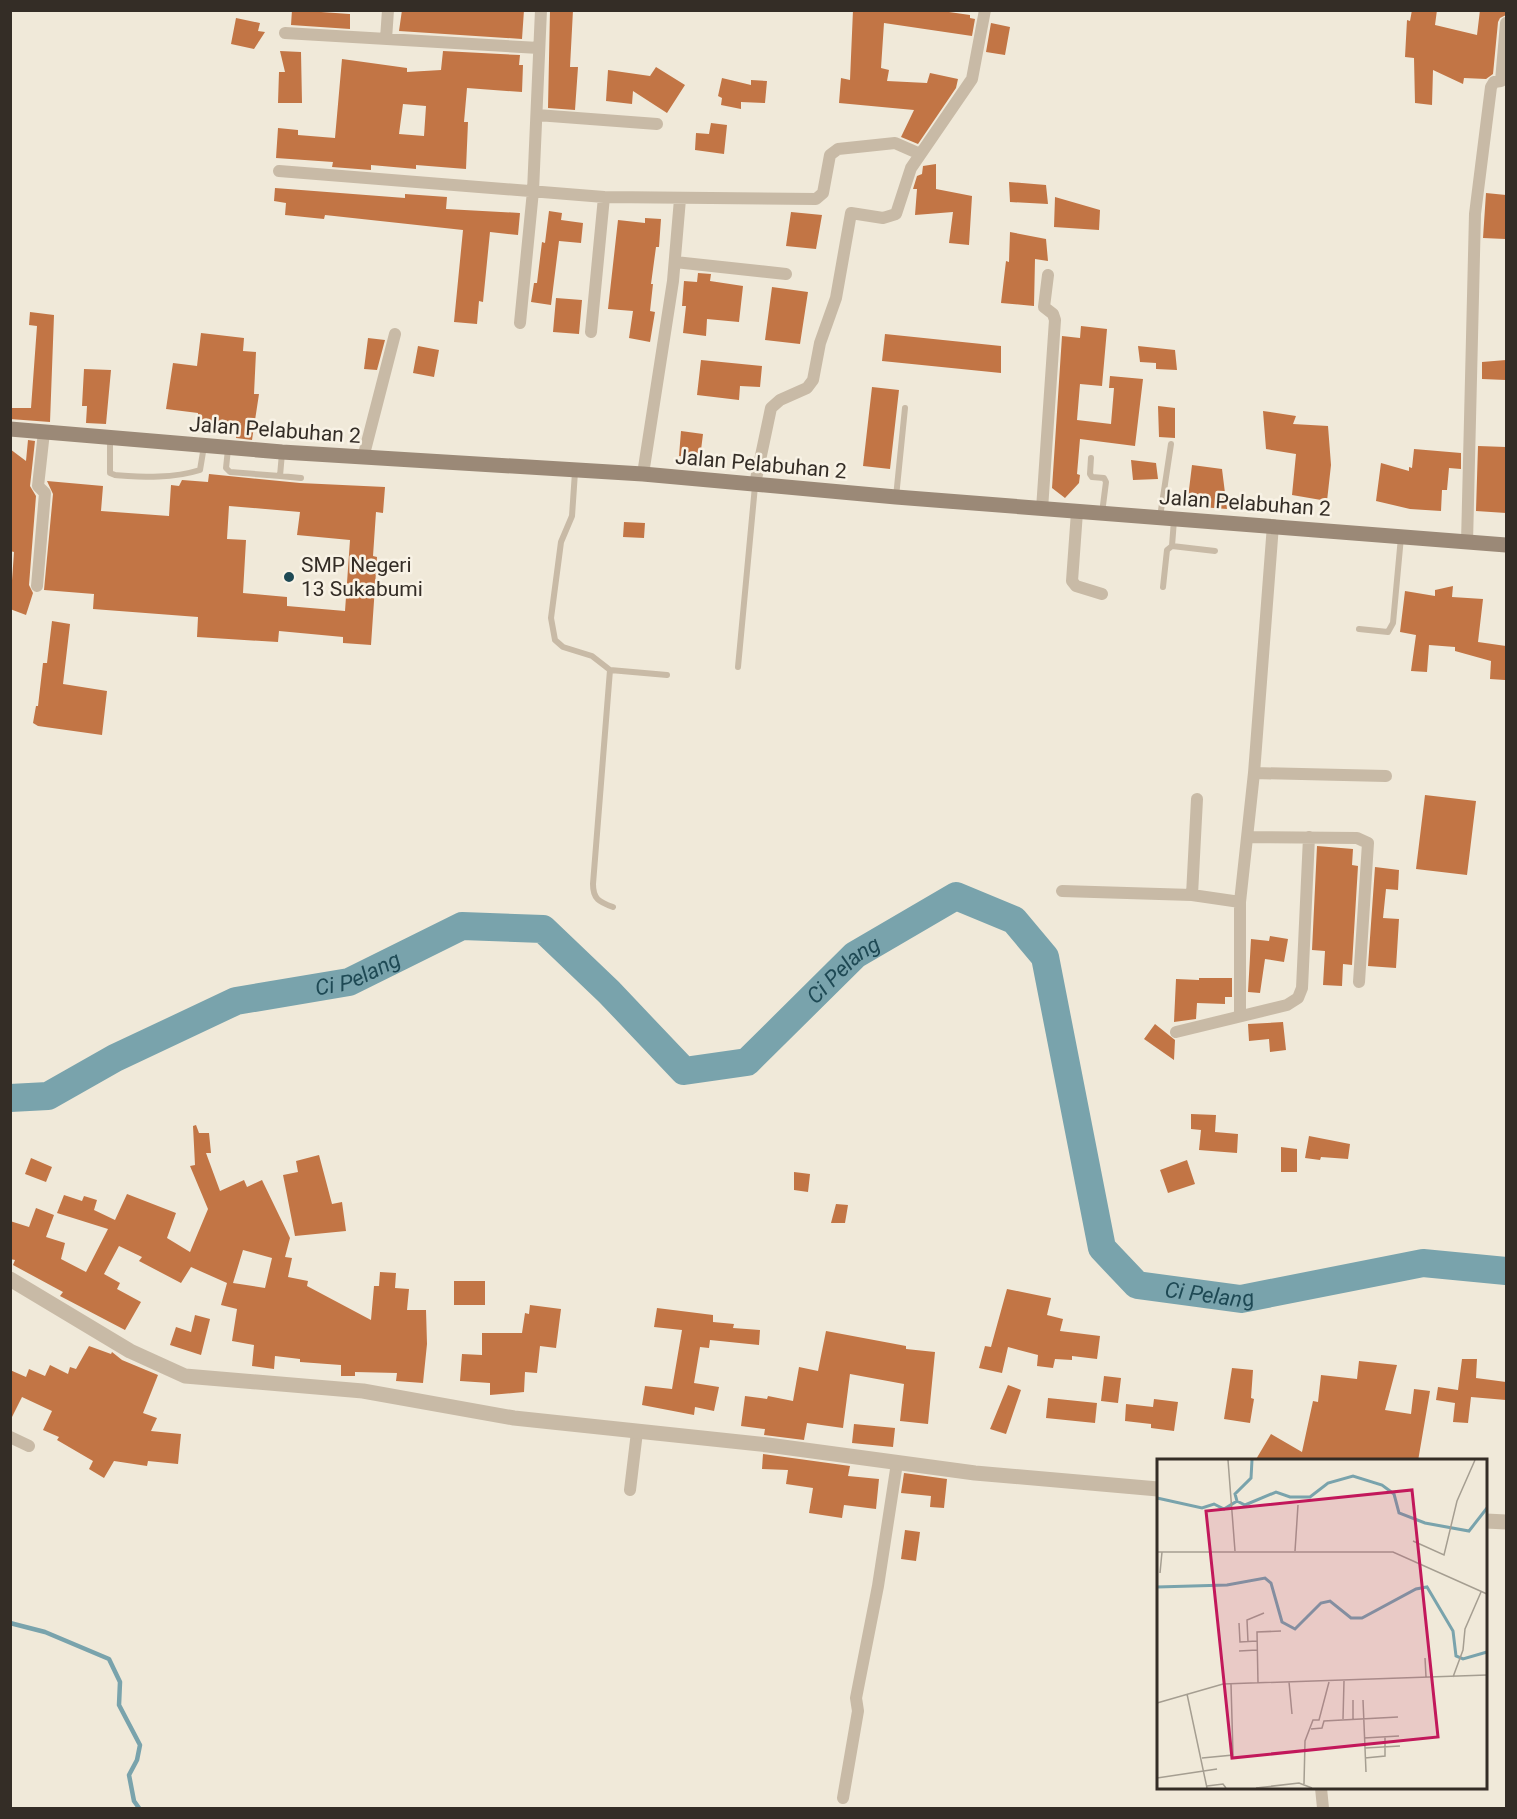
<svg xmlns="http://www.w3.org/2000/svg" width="1517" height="1819" font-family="Roboto,sans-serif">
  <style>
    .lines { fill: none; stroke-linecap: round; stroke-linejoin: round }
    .stream { stroke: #79a3ac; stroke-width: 4.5 }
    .river { stroke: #79a3ac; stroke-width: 28 }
    .building { fill: #c27545; fill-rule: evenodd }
    .service { stroke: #c8baa6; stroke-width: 6 }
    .minor { stroke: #c8baa6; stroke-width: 12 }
    .tertiary { stroke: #c8baa6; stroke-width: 15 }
    .secondary { stroke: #9b8977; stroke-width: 15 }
    .poi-dot { fill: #1e4954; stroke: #f8f2e5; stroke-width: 2 }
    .labels { text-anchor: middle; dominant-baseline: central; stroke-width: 5; stroke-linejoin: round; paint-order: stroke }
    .street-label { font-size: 21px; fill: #342d26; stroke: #f8f2e5 }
    .poi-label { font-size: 21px; fill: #342d26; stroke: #f8f2e5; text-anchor: start }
    .water-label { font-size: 22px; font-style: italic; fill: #1e4954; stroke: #f8f2e5 }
    .inset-river { fill: none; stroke: #79a3ac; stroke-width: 3 }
    .inset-road { fill: none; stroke: #a59e91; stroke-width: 1.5 }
    .view { fill: #c2185b; fill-opacity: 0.15; stroke: #c2185b; stroke-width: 3 }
    .inset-edge { fill: none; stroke: #342d26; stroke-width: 3 }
  </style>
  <rect width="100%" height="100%" fill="#f0e9d9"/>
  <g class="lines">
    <path class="stream" d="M10 1623 45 1632 109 1659 120 1682 119 1705 140 1745 137 1760 129 1775 134 1801 139 1808"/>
    <path class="river" id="s1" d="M10 1098 48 1096 115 1058 236 1001 349 982 462 926 543 929 609 992 684 1071 747 1062 855 955 956 896 1014 920 1045 957 1102 1248 1137 1285 1241 1299 1423 1263 1506 1271"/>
  </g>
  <path class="building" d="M292 10 350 14V29L291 25Z
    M402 10H524L522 39 399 31Z
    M550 10H573L570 67H578L575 110 548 108Z
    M853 10H935L970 15V18L975 19 972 36 884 23 881 68 889 70 887 81 927 83 930 73 958 79 956 88 918 144 901 137 914 110 839 103 841 78 850 80Z
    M1412 10H1437L1435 25 1477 35 1480 10H1506V15L1500 18 1498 22 1493 74 1486 79 1464 78 1463 84 1433 70 1432 105 1415 103 1414 58 1405 57 1407 20 1410 21Z
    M236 18 260 23 258 31 265 32 254 49 231 44Z
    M991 23 1010 27 1005 55 986 52Z
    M280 51 301 52 302 103H278L279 72H285Z
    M443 51 520 55 519 65H523L522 92 467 88 464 122H468L466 169 416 165V169L371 165V170L332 167 333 162 276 158 278 128 298 130V135L335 138 342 59 407 68V72L441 70ZM403 104 426 106 424 136 399 134Z
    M656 67 685 85 667 113 633 91 632 104 606 101 608 70 650 76Z
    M722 78 751 85V80L767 81 765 103 741 102V109L721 105 722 98 718 96Z
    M711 123 727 125 724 154 695 150 696 133 709 134Z
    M936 164V189L972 196 969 245 949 243 953 212 915 215 917 189H913L917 176 922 174 923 166Z
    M1009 182 1046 185 1048 204 1010 202Z
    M275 188 405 198V194L447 197 446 209 520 213 518 235 490 232 483 302 479 301 477 324 454 322 463 230 325 215 324 219 285 215 286 203 274 201Z
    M1486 193 1506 195 1505 239 1483 238Z
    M1055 197 1100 210 1099 230 1054 227Z
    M549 211 562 213 561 220 583 223 581 243 559 241 551 305 531 302 534 283H537L542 242 545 243Z
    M791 212 822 215 816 249 786 246Z
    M645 218 661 219 659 247H656L651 284H653L650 311 655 312 650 342 629 338 633 311 608 309 618 220 645 223Z
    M1010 232 1046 239 1048 261 1035 259 1034 306 1001 303 1006 261 1009 262Z
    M698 273 711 274 710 281 743 286 739 322 707 319 706 336 683 333 686 306H682L684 281 697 282Z
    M772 287 808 292 800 344 765 340Z
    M556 298 582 300 579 334 553 332Z
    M30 312 54 315 50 422 10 419V408H31L37 326 29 325Z
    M1081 326 1107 329 1102 386 1080 384 1077 420 1111 424 1114 388H1109L1110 376 1143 379 1135 446 1080 439 1077 474 1080 475 1079 483 1065 498 1052 488 1062 336 1080 338Z
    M201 333 244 338 243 351 256 352 254 394H259L252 440 236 438 237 423 198 422V413L166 409 173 363 197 366Z
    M885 334 1001 346V373L882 361Z
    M368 338 385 340 377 370 364 369Z
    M418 346 439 350 434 377 413 373Z
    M1138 346 1175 350 1177 370 1156 369V363L1140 362Z
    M701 360 762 366 760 387 740 386 739 400 697 395Z
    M1506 360V380L1482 379V362Z
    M84 369 111 370 106 424 86 423 87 406H82Z
    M872 387 899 390 890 469 863 466Z
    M1158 406 1175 408V438L1159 437Z
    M1263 411 1296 416 1293 424 1328 426 1331 465 1327 501 1292 495 1296 454 1266 449Z
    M681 431 703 434 700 458 679 456Z
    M28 440 35 441 30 486 36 496 29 585 33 593 26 615 10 609 14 552 10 551V449L26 461Z
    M1478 446 1506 447V513L1476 511Z
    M1414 449 1461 453V469L1449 468 1447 490H1442L1441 511 1410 509 1376 501 1381 463 1409 471V467L1412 468Z
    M1131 460 1156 463 1158 479 1133 480Z
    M1192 465 1222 469 1227 509 1187 506Z
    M209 474 300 483 385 487 383 513 376 512 373 556 377 557 371 645 343 643V637L279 631 278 642 197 637 198 617 93 609 94 594 44 590 53 494 47 481 103 486 101 511 169 516 171 485 179 486 182 480 208 482ZM229 506 300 512 297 535 350 540 345 611 287 606V597L243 593 246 540 227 539Z
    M624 522 645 523 644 538 623 537Z
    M1453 586 1452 597 1483 599 1478 642 1506 646 1505 680 1490 679 1491 661 1455 651V647L1429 645 1427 672 1411 671 1416 635 1400 632 1405 591 1435 596V590Z
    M52 621 70 624 63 684 107 691 102 735 38 726 33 723 36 706H38L43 663H47Z
    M1425 795 1476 801 1467 875 1416 869Z
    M1317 846 1353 849 1352 865 1358 866 1352 965 1343 964 1342 986 1323 985 1325 951 1312 950Z
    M1375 867 1399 870 1398 890 1386 889 1383 918 1399 919 1396 968 1368 966Z
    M1270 936 1288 939 1284 962 1265 959 1260 993 1248 992 1251 939 1269 941Z
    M1199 978H1232V997H1225V1004L1197 1003 1196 1019 1174 1022 1176 979 1199 980Z
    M1283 1022 1286 1050 1270 1052 1269 1039 1249 1041 1248 1024Z
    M1155 1024 1175 1040 1174 1060 1144 1039Z
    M1191 1114 1216 1115 1215 1132 1238 1134 1237 1153 1199 1150 1201 1130 1191 1129Z
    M196 1125 199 1133H209L211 1153H206L220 1191 244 1180 247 1187 262 1180 290 1238 285 1257 292 1258 288 1277 308 1281 307 1286 371 1320 374 1286H379L380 1272 396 1273 395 1288 409 1289 407 1310H426L427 1344 423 1383 396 1381 397 1373 355 1372V1376H341V1365L300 1362V1359L275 1356 274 1369 252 1366 254 1345 232 1341 237 1309 221 1305 227 1283 191 1267 181 1283 139 1261 142 1257 119 1246 104 1274 120 1283 117 1289 141 1302 125 1330 60 1296 63 1292 13 1265 15 1260 10 1259V1221L29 1227 36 1208 54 1215 46 1237 65 1243 61 1259 86 1272 108 1229 57 1213 64 1195 82 1201 84 1196 97 1200 94 1210 115 1220 127 1194 176 1213 167 1238 190 1252 208 1209 190 1166 195 1165 193 1126ZM243 1250 272 1258 265 1288 233 1283Z
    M1309 1136 1350 1144 1348 1159 1321 1157 1320 1160 1305 1158Z
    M1281 1147 1297 1149V1172H1281Z
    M319 1155 332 1204 342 1202 346 1231 295 1236 283 1175 298 1172 296 1161Z
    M31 1158 52 1167 46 1182 25 1174Z
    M1187 1160 1195 1184 1168 1193 1160 1170Z
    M794 1172 810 1174 808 1192 794 1190Z
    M836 1204 848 1205 845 1223H831Z
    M454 1281H485V1305H454Z
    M1007 1289 1051 1298 1047 1315 1063 1319 1060 1331 1100 1336 1097 1359 1072 1356V1360L1055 1359 1053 1368 1037 1366 1038 1355 1008 1347 1002 1373 979 1368 985 1346 991 1347Z
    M530 1305 561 1309 556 1348 540 1346 537 1373 525 1372 524 1392 490 1395V1383L460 1381 462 1354 482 1355V1333H522L525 1313 529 1314Z
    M657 1308 713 1315V1322L734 1324 733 1328 760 1330 759 1345 710 1340 709 1348 700 1347 694 1383 719 1387 714 1411 695 1407 694 1415 642 1405 645 1386 672 1389 682 1330 654 1327Z
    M195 1315 210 1319 201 1355 170 1345 176 1327 191 1332Z
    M826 1331 906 1346V1349L935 1352 928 1424 900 1421 904 1384 850 1374 843 1428 807 1423 804 1440 764 1435 765 1429 741 1426 745 1396 767 1399 768 1396 793 1401 799 1367 818 1371Z
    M89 1346 111 1354 112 1352 122 1360 158 1375 143 1413 157 1418 151 1431 181 1434 178 1464 148 1461 147 1466 114 1461 104 1478 89 1469 93 1461 57 1440 59 1437 43 1430 52 1411 22 1397 10 1421V1370L26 1377 29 1369 45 1376 50 1365 68 1374 70 1367 76 1369Z
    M1462 1359H1477L1476 1378 1506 1382V1400L1471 1397 1468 1423 1453 1422 1455 1403 1436 1400 1438 1387 1458 1390Z
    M1359 1361 1397 1365 1385 1410 1411 1414 1414 1389 1430 1391 1418 1461H1255L1271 1434 1302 1452 1313 1401 1318 1402 1321 1375 1357 1379Z
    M1232 1368 1253 1370 1251 1398 1254 1399 1250 1423 1224 1419Z
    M1104 1376 1121 1378 1118 1403 1101 1401Z
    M1008 1385 1021 1390 1006 1434 990 1429Z
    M1048 1398 1097 1403 1095 1423 1046 1418Z
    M1154 1399 1178 1402 1174 1431 1151 1428V1424L1125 1421 1126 1404 1153 1407Z
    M854 1424 895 1428 893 1447 852 1443Z
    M763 1454 850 1466 848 1476 879 1479 876 1509 844 1505 842 1518 809 1513 813 1488 786 1484 788 1470 762 1469Z
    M904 1473 947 1479 944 1508 930 1507 931 1496 901 1493Z
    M905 1530 920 1532 916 1561 901 1559Z"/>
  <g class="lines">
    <path class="service" d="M110 438V473L115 475C145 477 171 479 200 470L204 446
      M228 449 226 468 230 472 280 476 282 453
      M1091 458 1090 474 1092 477 1104 478 1106 482 1102 513
      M575 472 572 516 561 542 551 618 555 640 563 647 592 656 610 670 667 675
      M280 476 301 478
      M896 497 905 408
      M1160 517 1171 444
      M1172 546 1215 551
      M1163 587 1167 550 1172 546 1174 520
      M1359 629 1388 632 1393 623 1401 537
      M738 667 755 486
      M610 670 593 884C593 899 599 902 613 907"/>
    <path class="minor" d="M285 33 539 48
      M386 39 388 10
      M537 115 657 124
      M279 171 604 197 816 199 823 193 830 155 838 149 895 143 920 154
      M675 262 786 274
      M520 323 533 191 541 10
      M591 332 604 197
      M363 458 395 334
      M643 474 673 281 680 199
      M755 484 771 408 780 400 807 388 813 380 820 343 836 298 851 213 883 218 896 214 911 168 972 79 985 10
      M1042 509 1055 320 1053 314 1044 307 1048 275
      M1077 512 1072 581 1076 586 1102 594
      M1467 543 1475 214 1491 87 1494 82 1501 81 1506 23
      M37 586 45 493 38 486 44 432
      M1254 773 1386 776
      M1247 837 1357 838 1368 843 1359 982
      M1062 891 1192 895 1240 902 1254 773 1273 525
      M1192 895 1197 799
      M1240 902V1015
      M1176 1032 1287 1005 1298 998 1302 988 1309 837
      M10 1437 29 1446
      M630 1490 637 1432
      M1321 1788 1323 1808
      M843 1798 858 1711 856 1698 878 1586 897 1463"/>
    <path class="tertiary" d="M10 1279 130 1351 185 1376 363 1391 514 1418 768 1445 975 1473 1158 1489
      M1486 1521 1506 1522"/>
    <path class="secondary" d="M10 429 282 452 643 474 896 497 1506 545"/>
  </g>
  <circle class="poi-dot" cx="289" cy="577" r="6"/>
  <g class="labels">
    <g class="street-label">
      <text transform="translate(275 430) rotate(4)">Jalan Pelabuhan 2</text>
      <text transform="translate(761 464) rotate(5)">Jalan Pelabuhan 2</text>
      <text transform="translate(1245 503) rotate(4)">Jalan Pelabuhan 2</text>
    </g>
    <g class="poi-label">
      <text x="301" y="565">SMP Negeri<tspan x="301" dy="24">13 Sukabumi</tspan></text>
    </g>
    <g class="water-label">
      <text stroke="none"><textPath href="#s1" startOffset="374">Ci Pelang</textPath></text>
      <text stroke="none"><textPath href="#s1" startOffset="968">Ci Pelang</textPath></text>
      <text stroke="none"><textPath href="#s1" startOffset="1635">Ci Pelang</textPath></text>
    </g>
  </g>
  <g transform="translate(1157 1459)">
    <rect width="330" height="330" fill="#f0e9d9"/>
    <path class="inset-river" d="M0 39 45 49 57 45 67 50 80 42 78 35 94 19 95 1M80 42 88 46 119 33 133 38H153L171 24 196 17 225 26 237 35 242 54 268 64 312 72 330 49M0 128 70 126 108 119 114 124 125 163 138 170 164 144 173 142 194 159H205L259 130 270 128 296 172 299 197 306 200 330 193"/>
    <path class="inset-road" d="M71 1 78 92M256 82 287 96 300 42 318 1M138 92 141 46M0 93H236L330 135M3 114 5 93M82 164 83 183 100 182M91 183 90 161 107 154M82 192 100 191M268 199 269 218M0 203V232M296 218 306 191 308 170 324 133M132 223 135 255M101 224 100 173 124 172M30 235 50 329M196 241V260M206 241 209 313M0 244 66 225 330 216M186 260 187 222M154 270 165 269 167 262 241 258M207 279 242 277M208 289 243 287M45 299 76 296 74 225M208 299 228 297V278M0 319 60 310M147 325 148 282 156 261H162L172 223M50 327 66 325 69 329M99 329 142 324 155 329"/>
    <path class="view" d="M255 31 281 278 75 299 49 52Z"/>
    <rect width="330" height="330" class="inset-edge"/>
  </g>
  <rect width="1517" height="1819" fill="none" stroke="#342d26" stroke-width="24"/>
</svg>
